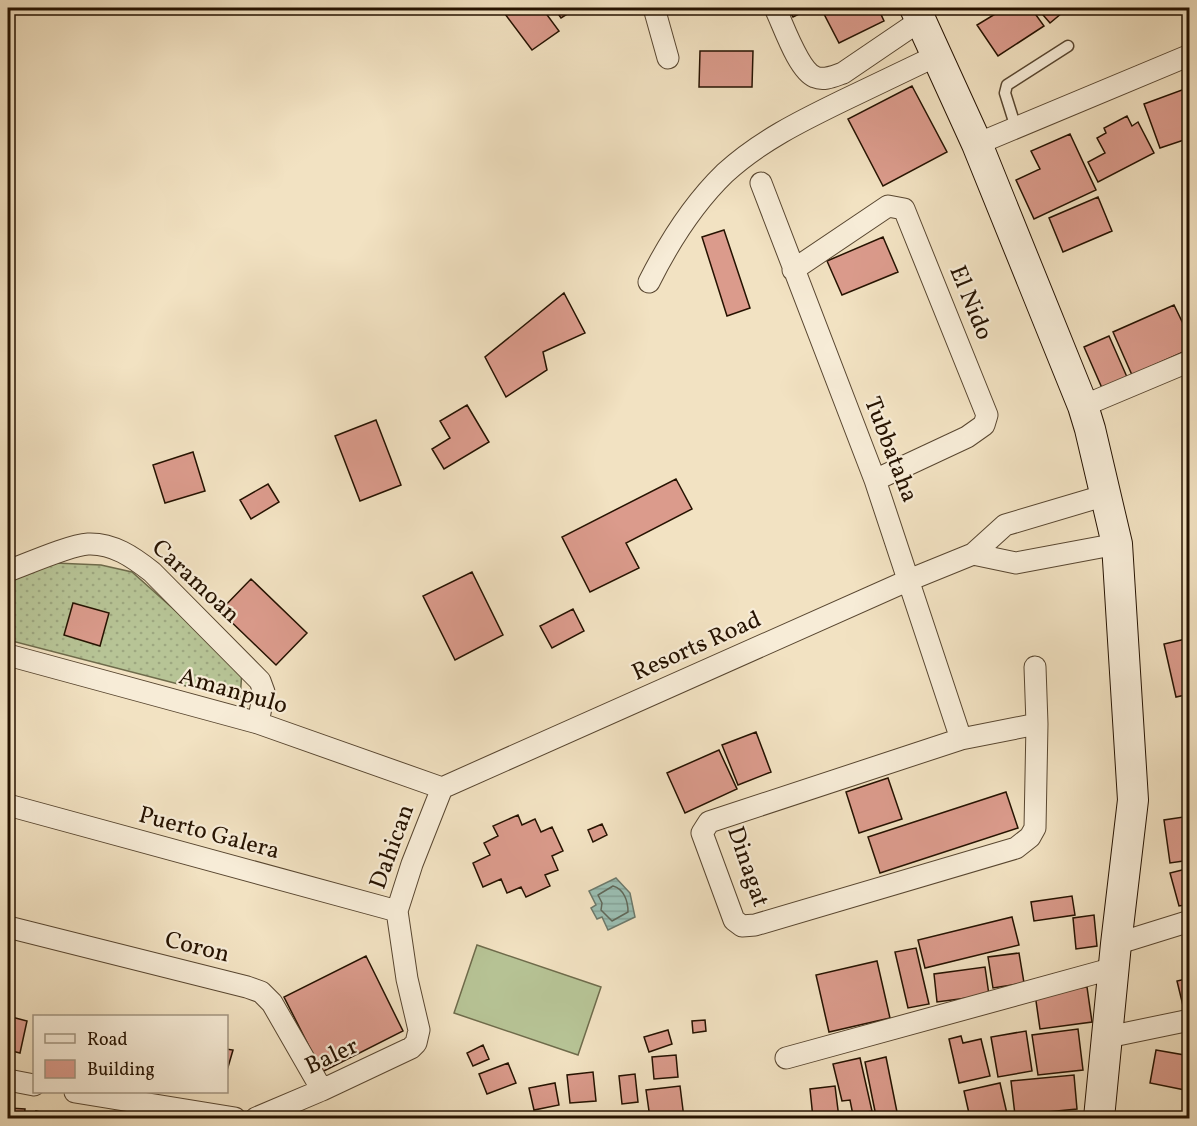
<svg xmlns="http://www.w3.org/2000/svg" width="1197" height="1126" font-family="Vollkorn,serif">
  <style>
    .grass { fill: url(#grass-dots); stroke: #6e6b4b; stroke-width: 1.5 }
    .garden { fill: #b7c496; stroke: #6e6b4b; stroke-width: 1.5 }
    .water { fill: url(#water-rules); stroke: #6c796b; stroke-width: 1.5 }
    .lines { fill: none; stroke-linecap: round; stroke-linejoin: round }
    .shore { stroke: #606859; stroke-width: 1.5 }
    .building { fill: #db9b8c; stroke: #251200; stroke-width: 1.5 }
    .lane-casing { stroke: #584630; stroke-width: 13 }
    .street-casing { stroke: #584630; stroke-width: 23 }
    .secondary-casing { stroke: #251200; stroke-width: 32 }
    .lane { stroke: #f7ecd7; stroke-width: 10 }
    .street { stroke: #f7ecd7; stroke-width: 21 }
    .secondary { stroke: #f7ecd7; stroke-width: 30 }
    .labels { text-anchor: middle; dominant-baseline: central; stroke-width: 4.5; stroke-linejoin: round; paint-order: stroke }
    .street-label { font-size: 24px; fill: #251200; stroke: #f7ecd7 }
  </style>
  <defs>
    <pattern id="grass-dots" width="8" height="8" patternUnits="userSpaceOnUse" patternTransform="scale(1.5)"><rect width="8" height="8" fill="#b7c496"/><path d="M2 2h.1M6 6h.1" fill="none" stroke="#9da780" stroke-width="1.8" stroke-linecap="round"/></pattern>
    <pattern id="water-rules" width="6" height="5" patternUnits="userSpaceOnUse" patternTransform="scale(1.5)"><rect width="6" height="5" fill="#9bbeb2"/><path d="M0 2.5h6" fill="none" stroke="#85a297"/></pattern>
  </defs>
  <rect width="100%" height="100%" fill="#f2e2c2"/>
  <filter id="stains"><feTurbulence type="fractalNoise" baseFrequency=".00333" numOctaves="4"/><feColorMatrix values="0 0 0 0 .2 0 0 0 0 .09 0 0 0 0 .02 0 0 0 .5 -.17"/></filter>
  <radialGradient id="worn" r=".72"><stop offset=".6" stop-color="#630" stop-opacity="0"/><stop offset="1" stop-color="#630" stop-opacity=".3"/></radialGradient>
  <path class="grass" d="M55 563 101 565 132 572 242 670 240 700 8 640V577Z"/>
  <path class="garden" d="M477 945 601 987 578 1055 454 1013Z"/>
  <path class="water" d="M616 878 630 893 635 917 608 930 602 917 597 919 591 908 596 905 589 891Z"/>
  <g class="lines">
    <path class="shore" d="M613 886C624 889 628 901 628 912L612 921 601 910 602 903 598 895Z"/>
  </g>
  <path class="building" d="M514 8H542L559 31 532 50 505 14Z
    M554 8H577L561 18Z
    M788 8H811L793 17Z
    M837 8H878L884 21 839 43 824 14Z
    M1005 8H1031L1044 26 998 56 977 25Z
    M1037 8H1068L1050 23Z
    M700 51H753L752 87H699Z
    M912 86 947 152 883 186 848 119Z
    M1190 87V138L1160 148 1144 104Z
    M1127 116 1132 126 1138 122 1154 153 1098 182 1088 162 1105 153 1097 138 1106 133 1104 128Z
    M1070 134 1096 190 1034 219 1016 180 1040 169 1031 151Z
    M1098 197 1112 231 1063 252 1049 218Z
    M724 230 750 308 727 316 702 237Z
    M883 237 898 272 842 295 827 261Z
    M564 293 585 333 543 352 547 370 506 397 485 357Z
    M1174 305 1190 338V349L1132 375 1113 332Z
    M1109 336 1127 377 1102 388 1084 347Z
    M467 405 489 442 444 469 432 449 450 438 440 421Z
    M376 420 401 485 360 501 335 436Z
    M193 452 205 491 165 503 153 465Z
    M676 479 692 509 626 543 639 568 590 592 562 537Z
    M268 484 279 502 251 519 240 500Z
    M472 572 503 635 455 660 423 596Z
    M251 579 307 633 276 665 220 611Z
    M73 603 109 613 100 646 64 635Z
    M573 609 584 631 552 648 540 626Z
    M1190 638V694L1176 697 1164 644Z
    M756 732 771 772 738 785 722 745Z
    M719 750 737 789 685 813 667 773Z
    M888 778 902 819 859 833 846 792Z
    M1006 792 1018 828 880 873 868 837Z
    M518 815 522 825 535 819 541 832 552 827 563 851 552 856 558 870 545 875 550 886 526 897 521 887 507 893 501 879 483 887 473 863 490 855 484 843 498 836 493 826Z
    M1190 816V860L1170 863 1164 820Z
    M602 824 607 835 593 842 588 830Z
    M1190 868V904L1179 906 1170 873Z
    M1072 896 1075 915 1034 921 1031 902Z
    M1094 915 1097 946 1076 949 1073 918Z
    M1012 917 1019 945 925 968 918 940Z
    M916 948 929 1004 908 1008 895 952Z
    M1019 953 1024 983 993 988 988 957Z
    M366 956 403 1031 322 1072 284 997Z
    M877 961 890 1018 829 1032 816 975Z
    M985 967 989 995 937 1002 934 974Z
    M1190 978V1009L1184 1010 1177 981Z
    M1087 987 1092 1022 1040 1029 1035 994Z
    M8 1016 27 1021 20 1053 8 1050Z
    M705 1020 706 1031 693 1033 692 1021Z
    M1078 1029 1083 1070 1038 1075 1032 1035Z
    M668 1030 672 1044 649 1052 644 1037Z
    M1026 1031 1032 1071 998 1077 991 1037Z
    M961 1036 963 1043 981 1039 990 1076 959 1083 949 1039Z
    M483 1045 489 1059 473 1066 467 1053Z
    M226 1049 233 1050 226 1074Z
    M1156 1050 1190 1056V1091L1150 1083Z
    M676 1055 678 1077 654 1079 652 1057Z
    M886 1057 897 1112 876 1116 865 1062Z
    M860 1058 872 1111 853 1115 850 1100 842 1101 833 1064Z
    M508 1063 516 1083 487 1094 479 1074Z
    M593 1072 596 1101 570 1103 567 1075Z
    M635 1074 638 1102 622 1104 619 1076Z
    M1074 1075 1077 1109 1015 1115 1011 1081Z
    M555 1083 559 1105 534 1110 529 1088Z
    M1000 1083 1008 1118H970L964 1091Z
    M680 1086 684 1118H650L646 1090Z
    M835 1086 839 1118H813L810 1089Z
    M8 1108 25 1109 24 1118H8Z
    M36 1111 62 1117V1118H35Z
    M65 1112 84 1118H65Z
    M96 1112 130 1116V1118H95Z
    M486 1112 487 1118H460L459 1115Z
    M1065 1115V1118H1041Z"/>
  <g class="lines">
    <g class="lane-casing">
      <path id="lane" d="M1016 128 1005 93 1007 85 1068 46"/>
    </g>
    <g class="street-casing">
      <path id="street" d="M654 8 668 58
        M775 8C783 24 798 70 815 77 824 81 834 76 843 73L921 20
        M977 144 1190 55
        M761 183 875 480 961 739
        M793 270 888 206 904 209 987 415 984 425 967 437 875 480
        M649 282C669 242 693 204 725 173 760 141 801 121 842 101 874 86 906 70 938 55
        M1083 406 1190 361
        M973 554 1016 563 1117 544
        M8 571C27 564 70 545 88 544 113 543 133 557 152 572L260 681 264 692 258 723
        M8 655 258 723 442 788
        M1035 667 1037 724 1035 828 1030 837 1016 848 755 925 742 926 734 920 702 833 709 822 961 739 1037 724
        M442 788 909 580 973 554 1005 525 1106 495
        M8 805 397 911
        M8 927 247 987 261 992 272 1003 322 1090
        M1116 944 1190 921
        M1108 1037 1190 1020
        M786 1058 1114 968
        M8 1080 34 1085
        M75 1092 235 1118
        M256 1118 322 1090 411 1048 416 1043 419 1030 407 979 397 911 412 864 442 788"/>
    </g>
    <g class="secondary-casing">
      <path id="secondary" d="M915 8 977 144 1083 406 1090 429 1117 544 1133 800 1116 944 1099 1118"/>
    </g>
    <use href="#lane" class="lane"/>
    <use href="#street" class="street"/>
    <use href="#secondary" class="secondary"/>
  </g>
  <g class="labels">
    <g class="street-label">
      <text transform="translate(970 303) rotate(68)">El Nido</text>
      <text transform="translate(890 450) rotate(69)">Tubbataha</text>
      <text transform="translate(195 582) rotate(43)">Caramoan</text>
      <text transform="translate(697 647) rotate(-24)">Resorts Road</text>
      <text transform="translate(233 692) rotate(16)">Amanpulo</text>
      <text transform="translate(209 834) rotate(15)">Puerto Galera</text>
      <text transform="translate(393 847) rotate(-70)">Dahican</text>
      <text transform="translate(747 867) rotate(71)">Dinagat</text>
      <text transform="translate(197 948) rotate(14)">Coron</text>
      <text transform="translate(332 1057) rotate(-25)">Baler</text>
    </g>
  </g>
  <rect width="1197" height="1126" fill="none" stroke="#f2e2c2" stroke-width="30"/>
  <rect x="9" y="9" width="1179" height="1108" fill="none" stroke="#251200" stroke-width="3"/>
  <rect x="15" y="15" width="1167" height="1096" fill="none" stroke="#251200" stroke-width="1.5"/>
  <rect x="33" y="1015" width="195" height="78" fill="#f7ecd7" stroke="#a39581" stroke-width="1.5"/>
  <rect x="45" y="1034" width="30" height="9" fill="#f7ecd7" stroke="#a39581" stroke-width="1.5"/>
  <text x="87" y="1045" font-size="18" fill="#251200">Road</text>
  <rect x="45" y="1060" width="30" height="18" fill="#db9b8c" stroke="#a39581" stroke-width="1.5"/>
  <text x="87" y="1075" font-size="18" fill="#251200">Building</text>
  <rect width="100%" height="100%" filter="url(#stains)"/>
  <rect width="100%" height="100%" fill="url(#worn)"/>
</svg>
